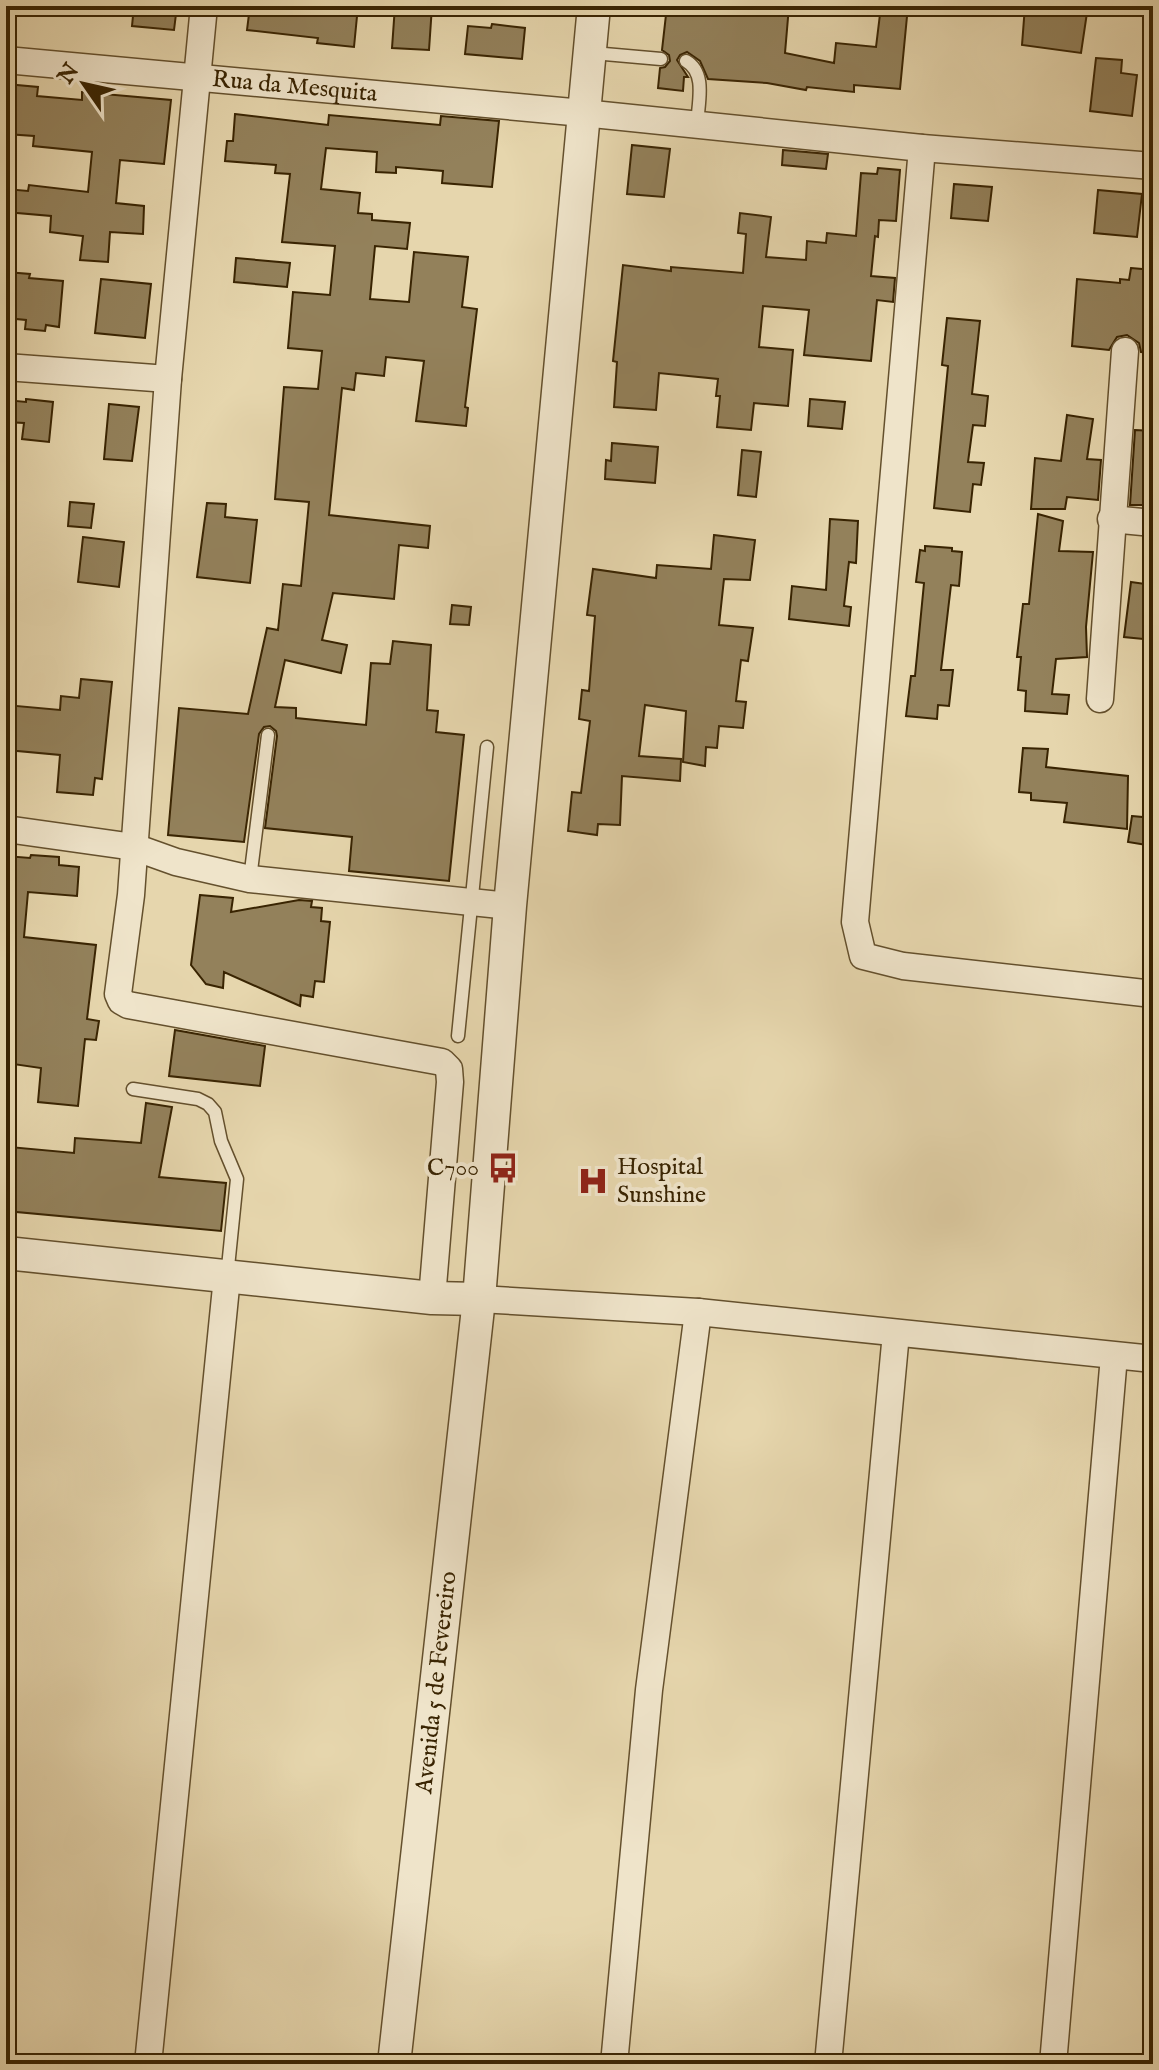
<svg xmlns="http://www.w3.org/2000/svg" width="1159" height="2070" font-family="'IM FELL English',serif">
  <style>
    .building { fill: #93815b; stroke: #392402; stroke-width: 2 }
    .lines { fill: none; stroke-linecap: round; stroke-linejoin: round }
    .service-casing { stroke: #64502d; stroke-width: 15 }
    .minor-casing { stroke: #64502d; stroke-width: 29 }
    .tertiary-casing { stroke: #64502d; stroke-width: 35 }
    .service { stroke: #efe4ca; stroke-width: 12 }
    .minor { stroke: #efe4ca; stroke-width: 26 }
    .tertiary { stroke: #efe4ca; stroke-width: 32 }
    .labels { text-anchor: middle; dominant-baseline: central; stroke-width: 8; stroke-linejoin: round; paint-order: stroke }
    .street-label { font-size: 24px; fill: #392402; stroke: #efe4ca }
    .poi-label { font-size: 24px; fill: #392402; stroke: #efe4ca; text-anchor: start }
  </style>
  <rect width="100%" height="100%" fill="#e6d6ad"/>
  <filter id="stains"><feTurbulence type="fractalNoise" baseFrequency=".0025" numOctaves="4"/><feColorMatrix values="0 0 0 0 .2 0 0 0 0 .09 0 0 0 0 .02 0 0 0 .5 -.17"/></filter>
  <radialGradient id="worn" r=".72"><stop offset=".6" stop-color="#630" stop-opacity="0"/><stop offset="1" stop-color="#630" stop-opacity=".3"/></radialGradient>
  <path class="building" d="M134 6H177L174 30 132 26Z
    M250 6 320 11 321 6H358L354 47 317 43 318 38 247 30Z
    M395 6H432L429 50 392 48Z
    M667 6H702L739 10V6H789L785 53 834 63 836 43 876 47 881 6H908L900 89 854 85V92L807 87 806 90 767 83 708 79 700 61 687 52 680 55 677 60 688 77H684L683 91 658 88 660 68 665 67 670 61 669 55 662 50Z
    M1025 6H1088L1081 53 1022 45Z
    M492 24 525 28 522 59 465 54 468 26 491 28Z
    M1096 58 1122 60 1121 73 1137 75 1132 116 1090 111Z
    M6 84 38 87 37 96 82 100V92L171 100 164 164 120 160 116 203 144 206 143 234 110 232 108 262 80 260 83 236 50 232 51 216 6 212V189L28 191 29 185 88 192 92 152 33 146 34 136 6 134Z
    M235 114 328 125 329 115 440 125 441 116 499 121 492 187 442 183 443 171 396 167V173L376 172 377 152 326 148 321 189 360 193 358 213 372 214V220L410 223 407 249 375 246 370 299 409 302 414 252 468 257 462 307 477 309 465 407 468 408 466 426 416 421 424 361 386 357 384 376 356 373 354 390 342 388 329 515 430 526 428 548 399 545 394 599 333 593 322 640 347 645 341 673 285 660 275 707 296 708V718L366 725 371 663 390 664 393 641 431 645 427 710 438 711 436 732 464 735 449 881 349 871 352 837 265 828 277 736 276 731 270 726 264 727 259 734 244 842 168 835 179 708 248 714 267 628 278 630 283 584 301 586 309 502 275 499 284 387 318 389 322 351 288 348 293 292 330 295 335 246 282 242 290 174 275 173 276 165 225 161 227 141H233Z
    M632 145 670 149 664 197 627 194Z
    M783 150 828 154 826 169 782 165Z
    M878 168 900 170 896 221 879 220 878 237 875 236 871 276 895 278 893 302 877 300 871 361 804 355 809 310 763 306 759 347 793 350 788 406 754 403 751 430 717 427 720 396H716L718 379 659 373 656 410 614 407 617 362 613 361 623 265 671 271V267L743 273 746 234 738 233 740 213 771 217 766 257 806 260 807 241 826 243 827 233 856 236 861 173 877 174Z
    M954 184 992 187 988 221 951 218Z
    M1098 190 1142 194 1137 237 1094 233Z
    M236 258 290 263 287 287 234 282Z
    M1131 268 1153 270V353L1141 352 1139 343 1127 335 1117 337 1109 350 1072 346 1077 279 1120 283V279L1129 280Z
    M6 272 30 274 29 278 63 281 59 327 46 325 45 331 25 329 26 320 6 318Z
    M101 279 151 284 145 338 95 333Z
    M947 318 980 321 972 394 988 396 985 426 973 425 968 462 984 463 981 485 973 484 970 512 934 508 948 366 942 365Z
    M26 399 53 402 49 442 22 439 24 423 6 422V400L26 402Z
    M810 399 845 402 842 429 808 426Z
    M109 404 139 407 132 461 104 459Z
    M1067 415 1093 419 1087 459 1101 460 1098 500 1067 497 1065 509H1031L1035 458 1061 461Z
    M1135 430 1153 431V505H1130Z
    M612 443 658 447 655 483 605 479 606 460 611 461Z
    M742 450 761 452 756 497 738 495Z
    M70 502 94 504 91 528 68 526Z
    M207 503 226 504 225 517 257 520 250 583 197 577Z
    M1038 514 1063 521 1059 551 1093 552 1086 627 1087 657 1056 659 1052 694 1069 695 1067 714 1025 711 1026 691 1018 690 1021 657H1017L1023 604H1029Z
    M830 519 858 521 856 563 849 562 844 606 851 607 849 626 789 619 792 586 826 590Z
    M714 535 755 540 750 580 724 579 719 625 753 628 748 661 741 660 736 701 746 702 743 728 719 726 717 748 706 747 705 766 683 762 686 711 645 705 639 756 681 759 680 781 622 776 620 825 598 824 597 835 568 831 572 792 581 793 590 721 579 719 582 690 589 691 595 616 587 615 593 569 656 578 657 565 711 569Z
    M83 537 124 542 119 587 78 582Z
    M925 546 952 548V551L962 552 959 586 951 585 941 670H953L949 706 938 705 937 719 906 716 911 676H915L924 583 916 582 920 550 925 551Z
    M1131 582 1153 585V640L1124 637Z
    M452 605 471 607 469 625 450 624Z
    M81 679 112 682 102 779 95 778 93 795 57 792 60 755 7 750 8 739H6V705L60 710 61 696 79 698Z
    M1023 748 1048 749 1046 767 1128 776 1127 829 1064 822 1067 803 1031 800V793L1019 792Z
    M1132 816 1153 818V846L1128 842Z
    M31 855 59 857V865L79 867 77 896 28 892 24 937 96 945 87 1019 99 1021 96 1040 85 1039 78 1106 38 1102 41 1068 6 1063V856L30 858Z
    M200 895 233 898 231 912 299 900 312 901 311 907 322 908 321 921 330 922 324 982 315 981 313 997 301 995 300 1006 224 972 223 988 206 984 191 965Z
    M175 1030 265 1046 260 1086 169 1076Z
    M146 1103 172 1107 159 1177 226 1183 221 1231 6 1211 10 1147 74 1153 75 1138 141 1143Z"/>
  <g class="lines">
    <g class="service-casing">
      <path id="service" d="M593 53 661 59
        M686 61C707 73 698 103 697 125
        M250 879 268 735
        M458 1036 487 747
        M133 1089 198 1099 208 1104 215 1112 221 1141 237 1179 227 1277"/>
    </g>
    <g class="minor-casing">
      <g id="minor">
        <path d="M204 6 168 379 131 895 118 994 121 1001 128 1005 442 1062 449 1069 450 1082 432 1298"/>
        <path id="s1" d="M6 60 583 113 922 148 1153 166"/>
        <path d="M922 148 855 922 863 956 903 966 1153 994"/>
        <path d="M6 367 168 379"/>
        <path d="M1111 519 1153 523"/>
        <path d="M1100 699 1125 351"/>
        <path d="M6 829 134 847 176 862 250 879 510 906"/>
        <path d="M479 1299 698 1312 1153 1359"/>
        <path d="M148 2064 227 1277"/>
        <path d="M614 2064 649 1690 698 1312"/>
        <path d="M828 2064 896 1333"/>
        <path d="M1053 2064 1114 1356"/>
      </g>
    </g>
    <g class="tertiary-casing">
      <g id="tertiary">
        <path d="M6 1253 432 1298 479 1299"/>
        <path id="s2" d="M394 2064 479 1299 510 906 594 6"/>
      </g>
    </g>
    <use href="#service" class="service"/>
    <use href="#minor" class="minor"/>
    <use href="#tertiary" class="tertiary"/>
  </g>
  <defs>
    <g id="bus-bare" transform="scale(2.4)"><path d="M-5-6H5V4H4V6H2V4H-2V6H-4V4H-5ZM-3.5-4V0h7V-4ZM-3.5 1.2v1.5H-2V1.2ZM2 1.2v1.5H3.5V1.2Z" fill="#8f2418" stroke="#efe4ca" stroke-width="2.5" paint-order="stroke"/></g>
    <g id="hospital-bare" transform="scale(2.4)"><path d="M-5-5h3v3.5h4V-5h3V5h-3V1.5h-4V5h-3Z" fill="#8f2418" stroke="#efe4ca" stroke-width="2.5" paint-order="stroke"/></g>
  </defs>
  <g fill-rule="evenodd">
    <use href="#bus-bare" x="503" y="1168"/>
    <use href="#hospital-bare" x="593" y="1181"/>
  </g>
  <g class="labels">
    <g class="street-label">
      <text stroke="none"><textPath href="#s1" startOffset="290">Rua da Mesquita</textPath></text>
      <text stroke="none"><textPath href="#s2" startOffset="384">Avenida 5 de Fevereiro</textPath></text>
    </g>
    <g class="poi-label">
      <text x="617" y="1167">Hospital<tspan x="617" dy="28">Sunshine</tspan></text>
      <text x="479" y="1168" text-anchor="end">C700</text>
    </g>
  </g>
  <rect width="1159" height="2070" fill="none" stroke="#e6d6ad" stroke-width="32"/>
  <rect x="8" y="8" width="1143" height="2054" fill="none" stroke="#392402" stroke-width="4"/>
  <rect x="16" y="16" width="1127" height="2038" fill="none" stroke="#392402" stroke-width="2"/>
  <g transform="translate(84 84) rotate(304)" stroke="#efe4ca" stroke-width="6" paint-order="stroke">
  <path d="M0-6L14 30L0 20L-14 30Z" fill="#392402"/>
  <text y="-12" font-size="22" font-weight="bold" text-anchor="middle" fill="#392402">N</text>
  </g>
  <rect width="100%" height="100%" filter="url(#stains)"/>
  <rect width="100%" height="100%" fill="url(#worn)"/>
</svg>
